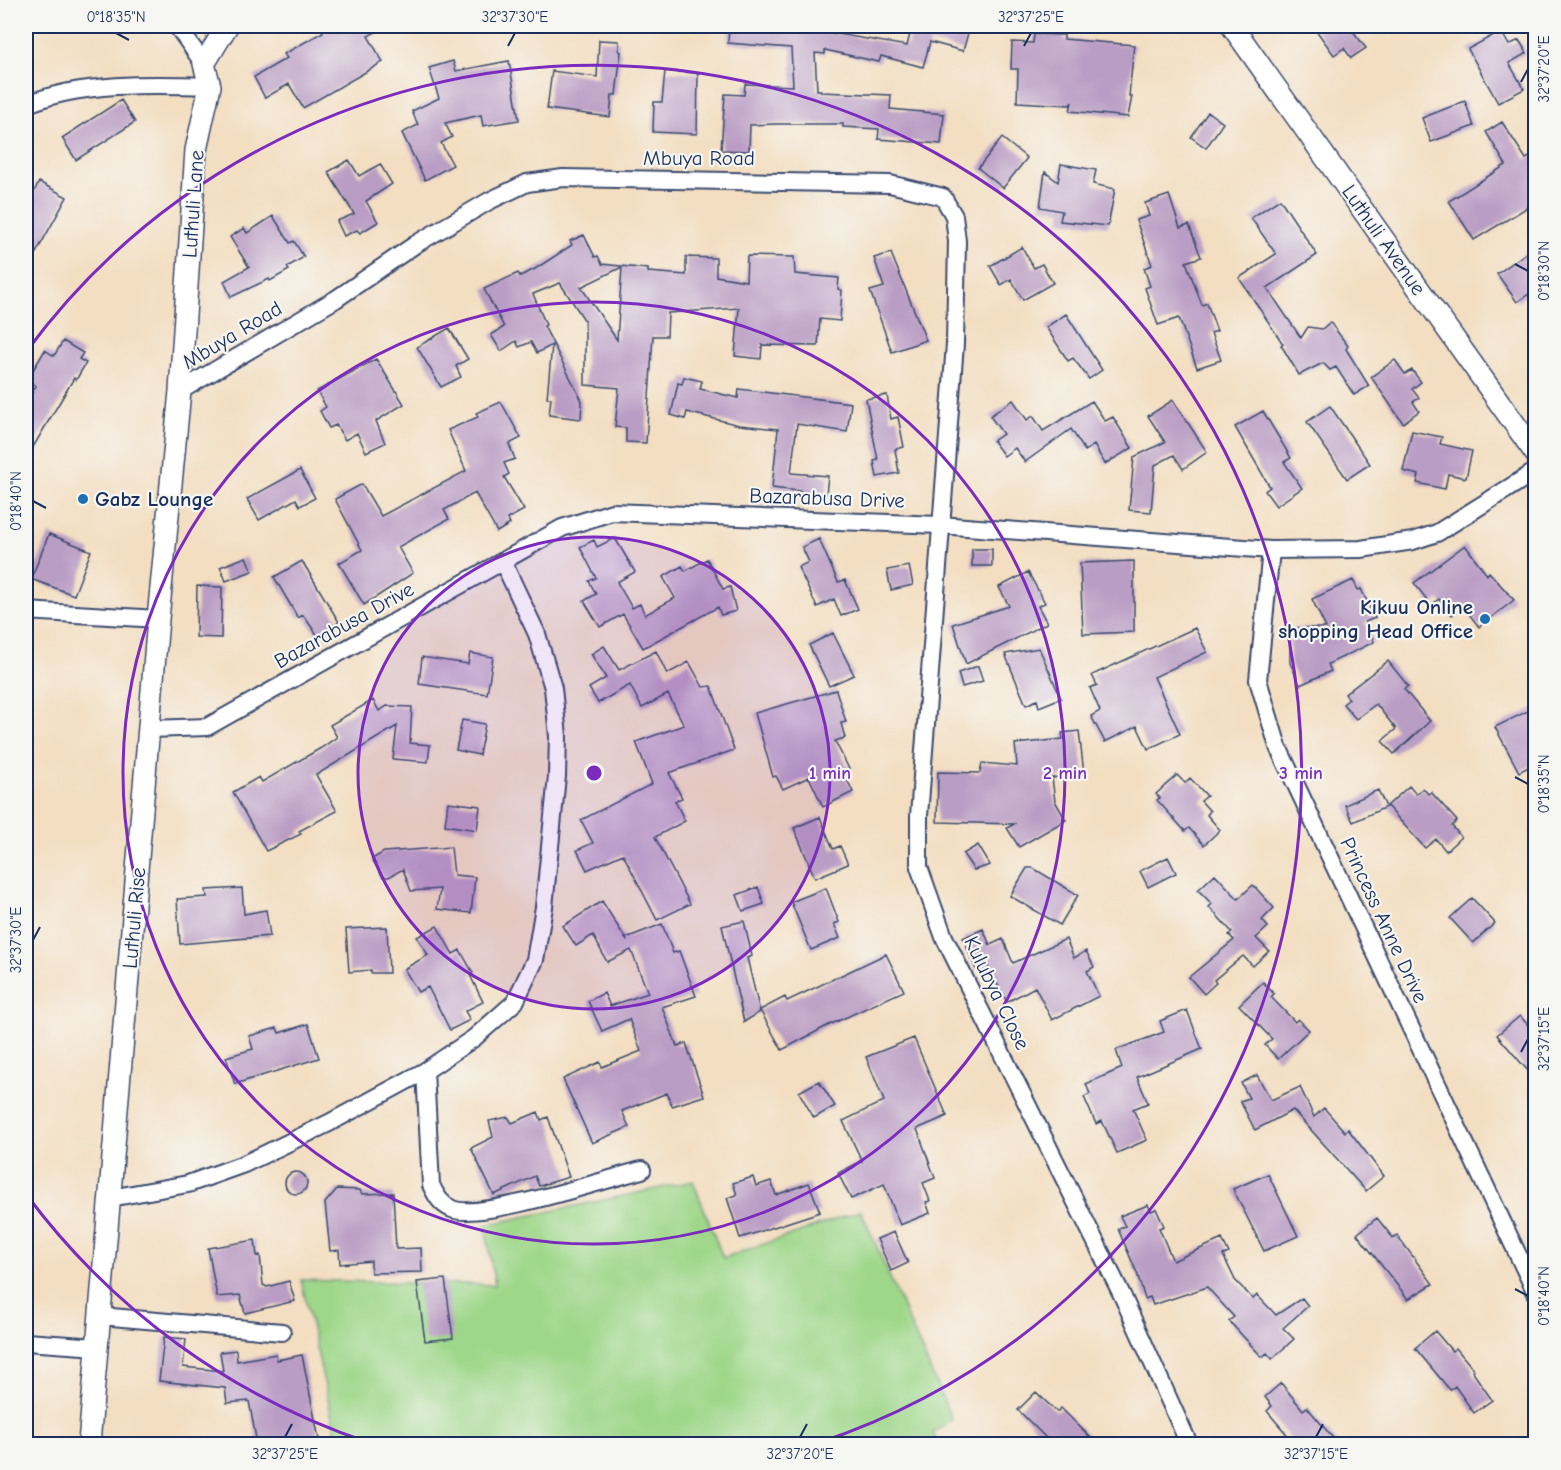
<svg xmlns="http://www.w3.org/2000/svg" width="1561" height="1470" font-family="'Comic Neue',sans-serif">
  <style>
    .green { fill: #9ed789; stroke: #5c8374; stroke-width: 1.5 }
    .building { fill: #ba9dc4; fill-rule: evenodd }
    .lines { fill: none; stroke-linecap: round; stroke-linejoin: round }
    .minor-casing { stroke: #3b496d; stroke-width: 20 }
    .tertiary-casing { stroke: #3b496d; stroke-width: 24 }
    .minor { stroke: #fff; stroke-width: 16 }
    .tertiary { stroke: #fff; stroke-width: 21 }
    .ticks { fill: none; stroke: #1b2f5e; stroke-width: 2 }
    .ring { fill: none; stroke: #7b2cbf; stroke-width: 3 }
    .poi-dot { fill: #1f6fb2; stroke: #f6f6f2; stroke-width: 2 }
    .labels { text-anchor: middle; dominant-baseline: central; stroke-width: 4.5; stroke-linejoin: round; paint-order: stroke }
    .street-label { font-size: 21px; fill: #1b2f5e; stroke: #f6f6f2 }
    .poi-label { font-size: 21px; font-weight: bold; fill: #1b2f5e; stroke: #f6f6f2; text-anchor: start }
    .centre { fill: #7b2cbf; stroke: #f6f6f2; stroke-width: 3 }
    .ring-label { font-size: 18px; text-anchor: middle; font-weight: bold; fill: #7b2cbf; stroke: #f6f6f2; stroke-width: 4.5; stroke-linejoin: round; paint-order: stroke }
    .neatline { fill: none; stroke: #1b2f5e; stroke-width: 2 }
    .ticks-label { font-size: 15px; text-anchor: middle; fill: #1b2f5e }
  </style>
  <rect width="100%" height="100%" fill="#f6f6f2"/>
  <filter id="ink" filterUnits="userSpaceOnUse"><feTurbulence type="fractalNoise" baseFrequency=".0167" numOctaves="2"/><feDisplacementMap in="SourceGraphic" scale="12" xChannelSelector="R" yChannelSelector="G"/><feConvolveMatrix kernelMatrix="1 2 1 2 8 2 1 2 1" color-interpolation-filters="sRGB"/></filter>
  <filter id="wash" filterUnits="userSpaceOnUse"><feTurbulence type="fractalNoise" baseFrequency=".008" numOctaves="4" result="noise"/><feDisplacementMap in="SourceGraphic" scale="24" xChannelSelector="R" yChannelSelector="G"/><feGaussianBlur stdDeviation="1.35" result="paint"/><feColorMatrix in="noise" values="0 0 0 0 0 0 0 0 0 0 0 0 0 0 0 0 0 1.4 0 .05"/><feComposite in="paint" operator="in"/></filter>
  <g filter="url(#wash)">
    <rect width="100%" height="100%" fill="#f3dec1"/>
    <path class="green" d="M693 1181 723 1258 861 1211 952 1420 933 1433 938 1444H338L301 1280 495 1285 485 1225Z"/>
    <g id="blocks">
      <path class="building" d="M320 26H387L368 36 383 62 303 108 289 84 265 98 254 77 287 58 284 54 323 32Z
        M729 26H791L907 46 912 26H970L963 51 930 42 923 67 881 56 879 62 825 50V54L815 53 817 90H821V92L891 95 890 109 944 114 941 144 878 139 879 129 843 127V124H776L750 125 749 151 721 150 725 94 744 95 745 84 793 86 791 48 728 43Z
        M1313 26H1349L1366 48 1351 58 1344 48 1334 55Z
        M1501 31 1509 45 1519 40 1527 53 1509 63 1524 89 1498 103 1468 49Z
        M1034 34 1064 35V39L1134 45 1129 96H1132L1128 117 1070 111 1072 102 1070 105 1017 102 1018 69H1011L1012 42 1033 43Z
        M599 40 619 41V51L621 52 616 95H612L610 117 547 109 552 71 597 77Z
        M453 61 456 71 509 61 519 120 483 126 481 115 445 123 452 137 441 143 453 165 425 180 402 133 418 125 412 111 439 98 429 68Z
        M665 71 698 73 697 134 653 132 654 102H662Z
        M121 100 135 122 76 160 62 138Z
        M1465 101 1474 126 1431 142 1422 118Z
        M1208 112 1223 123 1206 148 1191 137Z
        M1502 122 1526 159 1536 153V202L1474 240 1449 201 1506 165 1486 132Z
        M1002 138 1027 158 1003 188 978 168Z
        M349 160 359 176 380 164 392 184 366 201 378 222 360 233 357 230 344 236 337 221 354 214 328 172Z
        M1061 164 1096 170 1093 184 1115 189 1108 226 1060 221 1062 211 1040 207 1045 172 1058 182Z
        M39 182 67 197 26 271V207Z
        M1169 195 1180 228 1189 225 1201 257 1186 262 1202 305 1207 303 1217 331 1211 333 1221 360 1197 368 1179 318 1158 325 1145 288 1150 286 1144 268 1152 265 1136 220 1149 216 1145 203Z
        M1280 199 1317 255 1267 288 1301 338 1308 327 1322 329 1330 322 1348 346 1346 349 1369 386 1354 395 1336 367 1330 370 1323 363 1299 375 1281 345 1283 344 1239 278 1276 254 1251 218Z
        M273 216 290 243 294 241 304 257 287 267 289 270 270 281 269 279 231 297 224 281 249 267 230 237 244 228 247 233Z
        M584 235 595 257 598 256 602 264 648 269V272L686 275V257L716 258V276L746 281 747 256 794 257 795 274 839 278 838 289 842 290 840 321 820 319 818 346 762 345 761 359 735 356 739 308 668 313 667 336H653L646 443 626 442V428L615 427 619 388 585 385V321L560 283 533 294 546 325 544 326 582 401 581 419 549 415 551 398H547L552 345 537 353 531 342 519 347 516 341 501 351 491 335 504 327 484 289 518 273 520 276 535 269 572 245 570 241ZM622 267 617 340 581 287Z
        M1536 246V289L1517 302 1497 274Z
        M1022 247 1034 268 1042 264 1053 283 1023 300 1011 279 1001 285 990 266Z
        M891 253 926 340 892 352 870 291 884 287 874 258Z
        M1066 314 1102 370 1089 379 1073 358 1068 361 1046 327Z
        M449 328 468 359 456 366 461 377 441 387 417 347Z
        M63 341 83 353 79 359 86 363 76 380 74 378 26 459V403L36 386 27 380 45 350 54 356Z
        M376 359 404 404 376 421 385 443 366 452 357 433 345 440 336 425 329 428 320 411 326 407 317 391Z
        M1395 360 1405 374 1412 370 1421 382 1412 389 1419 398 1413 402 1419 411 1403 423 1371 377Z
        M684 377 702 381 700 389 738 398 739 389 851 403 847 432 797 424 791 473 828 476 826 494 772 488 778 429 739 425 687 412 685 419 671 415 678 383 682 384Z
        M887 395 891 419 898 417 904 447 895 449 899 473 877 477 874 461 878 460 866 399Z
        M1013 400 1027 420 1033 416 1043 431 1092 401 1105 421 1113 417 1132 448 1105 464 1094 445 1085 451 1071 429 1025 462 1015 448 1004 456 993 441 1003 434 990 416Z
        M1173 400 1207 452 1183 469 1174 455 1155 465 1151 512 1129 510 1134 457 1165 442 1148 416Z
        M501 402 521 438 509 444 515 459 504 463 509 474 504 477 524 510 507 519 510 524 497 532 475 493 444 510 449 519 398 547 413 573 364 605 339 563 362 550 335 499 362 484 381 516 466 471 448 430 478 417 476 413Z
        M1330 406 1370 464 1347 479 1307 422Z
        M1263 411 1291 458 1284 462 1302 488 1276 506 1265 491 1270 487 1235 427Z
        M1412 431 1442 437 1440 444 1472 451 1466 478 1448 474 1445 489 1417 483 1419 475 1403 471Z
        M300 470 315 498 300 506 296 499 259 520 247 499Z
        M49 534 91 551 74 595 31 579Z
        M615 538 635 572 617 582 632 608 640 604 645 615 675 598 663 577 682 566 685 571 707 559 723 589 730 587 736 611 721 615 718 607 643 648 623 614 600 627 584 601 596 594 589 581 596 578 580 547 594 540 597 547Z
        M819 539 838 582 845 580 858 609 841 616 834 599 817 607 798 567 809 562 802 547Z
        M1465 545 1487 575 1489 572 1514 600 1479 627 1463 606 1452 615 1439 599 1431 605 1414 583Z
        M972 549H992V566H972Z
        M246 557 252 571 226 581 220 567Z
        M302 561 339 622 318 636 303 615 298 618 274 577Z
        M1134 561V632L1083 634 1080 563Z
        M909 566 913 585 891 590 887 570Z
        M1028 572 1045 603 1038 606 1047 623 966 664 953 624 1009 606 999 587Z
        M1353 580 1358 590 1361 589 1375 618 1365 622 1374 642 1328 664 1331 671 1300 685 1290 663V628H1326L1312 599Z
        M197 586 222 587 221 638 196 637Z
        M1195 628 1207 652 1154 677 1180 734 1148 749 1137 726 1105 742 1091 716 1100 711 1090 688 1097 685 1092 675Z
        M833 633 854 675 829 686 809 645Z
        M604 646 619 670 656 651 667 674 689 662 703 687 711 686 734 750 669 773 682 798 675 801 685 821 655 837 690 904 657 920 623 854 587 870 577 850 593 843 581 820 652 784 636 742 684 725 668 694 642 708 630 685 598 703 589 688 606 678 591 654Z
        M1039 648 1061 698 1039 707 1037 700 1026 705 1005 654Z
        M470 653 493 657 487 694 419 684 422 657 468 664Z
        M1388 661 1408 686 1404 689 1430 721 1394 754 1382 741 1396 729 1376 704 1356 719 1343 704 1349 699 1345 694Z
        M978 666 983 681 962 687 958 673Z
        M836 690 846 722 841 723 845 738 835 741 849 769 843 771 853 792 823 807 809 777 783 789 776 776 773 777 755 713Z
        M373 700 379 711 387 706 412 707 410 743 430 745 428 762 393 759 397 726 316 775 337 811 299 831 301 834 266 851 233 792 259 777 262 782 321 748 337 737 330 725Z
        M1536 707V763L1519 772 1495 727Z
        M462 720 485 724 479 755 456 750Z
        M1079 731 1084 774 1052 778 1055 801 1066 820 1019 847 1007 828 1014 824 937 822 938 772 980 773 982 763 1017 766 1015 744 1063 739 1062 733Z
        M1177 775 1185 783 1190 778 1207 796 1201 801 1210 811 1207 815 1220 830 1204 845 1189 828 1185 831 1157 800 1160 798 1156 794Z
        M1409 786 1416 794 1423 788 1428 794 1431 792 1457 821 1452 826 1461 837 1446 851 1436 839 1425 848 1387 806Z
        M1378 790 1386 807 1353 822 1345 805Z
        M448 802 480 806 477 830 445 825Z
        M820 817 833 849 840 846 848 864 815 878 794 828Z
        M978 845 990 865 974 870 963 854Z
        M451 847 454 875 475 877 471 913 437 909 440 889 411 891 403 869 389 877H383L372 859 384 852Z
        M1168 857 1176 873 1148 887 1140 871Z
        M1027 868H1033L1078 895 1060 925 1010 896Z
        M1215 874 1238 899 1253 885 1274 908 1262 920 1268 927 1256 938 1269 951 1253 966 1243 956 1214 980 1216 983 1204 994 1189 977 1234 940 1229 935 1232 932 1209 907 1212 904 1198 890Z
        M758 887 764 904 743 911 737 895Z
        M242 888 244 914 266 910 270 936 180 944 177 899 207 897 206 890Z
        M826 888 839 922 834 924 840 938 811 950 791 902Z
        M1472 898 1495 923 1473 943 1450 918Z
        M602 901 627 941 626 938 662 924 673 953 679 951 696 996 662 1007 677 1046 686 1043 704 1096 672 1106 667 1093 622 1111 629 1127 592 1143 563 1079 600 1062 602 1067 641 1051 629 1019 602 1031 588 1001 604 993 610 1006 648 993 631 950 607 962 593 935 576 946 563 926Z
        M744 921 752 956 747 958 760 1012 744 1022 722 926Z
        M437 926 453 954 460 950 473 973 470 975 483 1002 465 1011 470 1020 450 1030 428 987 418 992 404 969 428 955 417 937Z
        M387 927 389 973H371V970L349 972 346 929Z
        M983 929 990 945 1003 939 1013 963 1066 939 1074 958 1086 951 1094 967 1087 971 1099 996 1052 1020 1035 987 1007 1002 987 965 976 969 963 938Z
        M886 954 904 991 827 1026 782 1050 760 1010 785 997 787 1001Z
        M1263 982 1274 994 1271 997 1295 1022 1298 1019 1309 1030 1278 1059 1265 1045 1272 1039 1239 1005Z
        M1187 1010 1202 1049 1137 1077 1148 1103 1133 1109 1147 1140 1117 1153 1102 1121 1096 1124 1084 1097 1090 1094 1086 1084 1122 1068 1116 1050 1164 1032 1160 1021Z
        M1520 1016 1536 1034V1080L1497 1035Z
        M308 1024 319 1058 235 1084 226 1057 253 1049 249 1036 277 1028 279 1033Z
        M914 1038 947 1116 917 1129 935 1178 923 1183 930 1201 926 1202 930 1213 900 1225 884 1184 851 1199 838 1173 862 1161 843 1121 884 1101 866 1057Z
        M1257 1075 1271 1100 1300 1087 1314 1117 1324 1108 1345 1132 1348 1129 1384 1176 1366 1191 1293 1110 1255 1130 1240 1101 1249 1098 1241 1083Z
        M819 1081 835 1106 814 1118 799 1092Z
        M538 1112 541 1120 548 1117 569 1177 539 1186 535 1176 494 1195 471 1148 493 1137 489 1121 508 1117 512 1123Z
        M285 1183a11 11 0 1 1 22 0a11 11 0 1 1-22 0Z
        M1268 1174 1298 1236 1264 1251 1233 1189Z
        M753 1177 756 1186 771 1181 776 1195 809 1183 820 1212 740 1238 727 1198 737 1195 733 1183Z
        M337 1189 360 1190 362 1194 393 1193 396 1249 421 1248 422 1272 371 1273V1261L340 1264 339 1250 330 1251 325 1203Z
        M1148 1205 1151 1211 1156 1209 1164 1226 1159 1228 1173 1261 1222 1239 1229 1253 1223 1255 1235 1280 1253 1299 1257 1295 1276 1315 1302 1298 1308 1306 1283 1328 1294 1339 1272 1359 1267 1353 1262 1357 1229 1321 1234 1317 1207 1287 1153 1305 1150 1297 1145 1299 1137 1273 1118 1229 1125 1226 1120 1216Z
        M1377 1218 1393 1238 1397 1235 1433 1284 1408 1299 1357 1234Z
        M894 1232 908 1263 891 1271 877 1239Z
        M255 1240 257 1256 260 1255 263 1285 267 1287 289 1281 295 1301 245 1313 240 1295 217 1297 208 1248Z
        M445 1279 453 1338 425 1341 417 1282Z
        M1435 1331 1452 1351 1456 1348 1474 1370 1472 1371 1492 1400 1474 1413 1455 1386 1450 1390 1415 1348Z
        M164 1337 186 1339 183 1367 223 1371 220 1352 236 1350 237 1361 276 1354 277 1360 302 1355 320 1444H257L249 1401 227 1403 225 1388 159 1381Z
        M1281 1383 1303 1410 1307 1407 1338 1444H1295L1267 1411 1272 1406 1265 1397Z
        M1036 1392 1057 1412 1061 1408 1097 1444H1052L1018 1410Z"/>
    </g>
  </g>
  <g filter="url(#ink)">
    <use href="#blocks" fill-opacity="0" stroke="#3b496d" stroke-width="1.5"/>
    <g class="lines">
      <g class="minor-casing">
        <path id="minor" d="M177 26 204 64
          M26 105C77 82 154 84 210 86
          M180 391 336 299 416 244 489 201 527 183 563 178 890 184 943 197 954 216 957 241 955 344 919 816V867L944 937 1122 1295 1189 1444
          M1271 550 1258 680 1278 747 1536 1293
          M26 611 158 619
          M150 729 207 727 562 528 612 512 940 525 1271 550 1361 549 1413 541 1437 533 1536 471
          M425 1071 431 1185C436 1195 440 1204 452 1209 480 1221 606 1179 642 1170
          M110 1198 188 1184 244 1164 329 1123 425 1071 474 1038 515 1002 535 960 544 907 557 776 558 736 553 688 537 634 503 562
          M100 1316 282 1332
          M26 1342 98 1347"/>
      </g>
      <g class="tertiary-casing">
        <path id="tertiary" d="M1232 26 1536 454
          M89 1444 158 619 180 391 196 150 210 86 204 64 227 26"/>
      </g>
      <use href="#minor" class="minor"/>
      <use href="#tertiary" class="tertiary"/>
    </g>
  </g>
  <path class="ticks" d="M116 33 129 40M508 46 515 33M1024 46 1031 33M1521 82 1528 69M1515 264 1528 271M33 501 46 508M1515 777 1528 784M33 940 40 927M1521 1052 1528 1039M1515 1289 1528 1296M285 1437 292 1424M800 1437 807 1424M1316 1437 1323 1424"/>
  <circle cx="594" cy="773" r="236" fill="#7b2cbf" fill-opacity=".12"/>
  <g class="ring">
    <circle cx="594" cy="773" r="236"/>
    <circle cx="594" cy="773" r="471"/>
    <path d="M370 1443A707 707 0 0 1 26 1194M26 352A707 707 0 1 1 818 1443"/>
  </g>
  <g class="poi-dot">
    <circle cx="83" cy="499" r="6"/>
    <circle cx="1485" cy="619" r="6"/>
  </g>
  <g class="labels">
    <g class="street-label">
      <text x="699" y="158">Mbuya Road</text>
      <text transform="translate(193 204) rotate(-86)">Luthuli Lane</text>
      <text transform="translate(1384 240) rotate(55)">Luthuli Avenue</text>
      <text transform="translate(232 335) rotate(-31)">Mbuya Road</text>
      <text transform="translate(827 498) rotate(2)">Bazarabusa Drive</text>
      <text transform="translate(344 625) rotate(-29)">Bazarabusa Drive</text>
      <text transform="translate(134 918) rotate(-85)">Luthuli Rise</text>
      <text transform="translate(1384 920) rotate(65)">Princess Anne Drive</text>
      <text transform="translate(997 993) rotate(64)">Kulubya Close</text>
    </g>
    <g class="poi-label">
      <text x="95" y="499">Gabz Lounge</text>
      <text x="1473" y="607" text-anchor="end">Kikuu Online<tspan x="1473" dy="24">shopping Head Office</tspan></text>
    </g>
  </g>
  <circle cx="594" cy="773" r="9" class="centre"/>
  <g class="ring-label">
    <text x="830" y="779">1 min</text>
    <text x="1065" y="779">2 min</text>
    <text x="1301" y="779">3 min</text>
  </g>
  <rect width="1561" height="1470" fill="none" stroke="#f6f6f2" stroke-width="66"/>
  <rect x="33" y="33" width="1495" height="1404" class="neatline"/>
  <g class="ticks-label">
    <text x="116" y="22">0°18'35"N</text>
    <text x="515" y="22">32°37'30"E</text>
    <text x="1031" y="22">32°37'25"E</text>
    <text transform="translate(1544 69) rotate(-90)" y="5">32°37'20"E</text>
    <text transform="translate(1544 271) rotate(-90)" y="5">0°18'30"N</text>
    <text transform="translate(16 501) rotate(-90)" y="5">0°18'40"N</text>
    <text transform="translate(1544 784) rotate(-90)" y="5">0°18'35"N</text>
    <text transform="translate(16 940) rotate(-90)" y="5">32°37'30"E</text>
    <text transform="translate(1544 1039) rotate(-90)" y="5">32°37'15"E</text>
    <text transform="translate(1544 1296) rotate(-90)" y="5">0°18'40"N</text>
    <text x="285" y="1459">32°37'25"E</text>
    <text x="800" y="1459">32°37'20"E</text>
    <text x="1316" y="1459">32°37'15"E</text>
  </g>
</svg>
